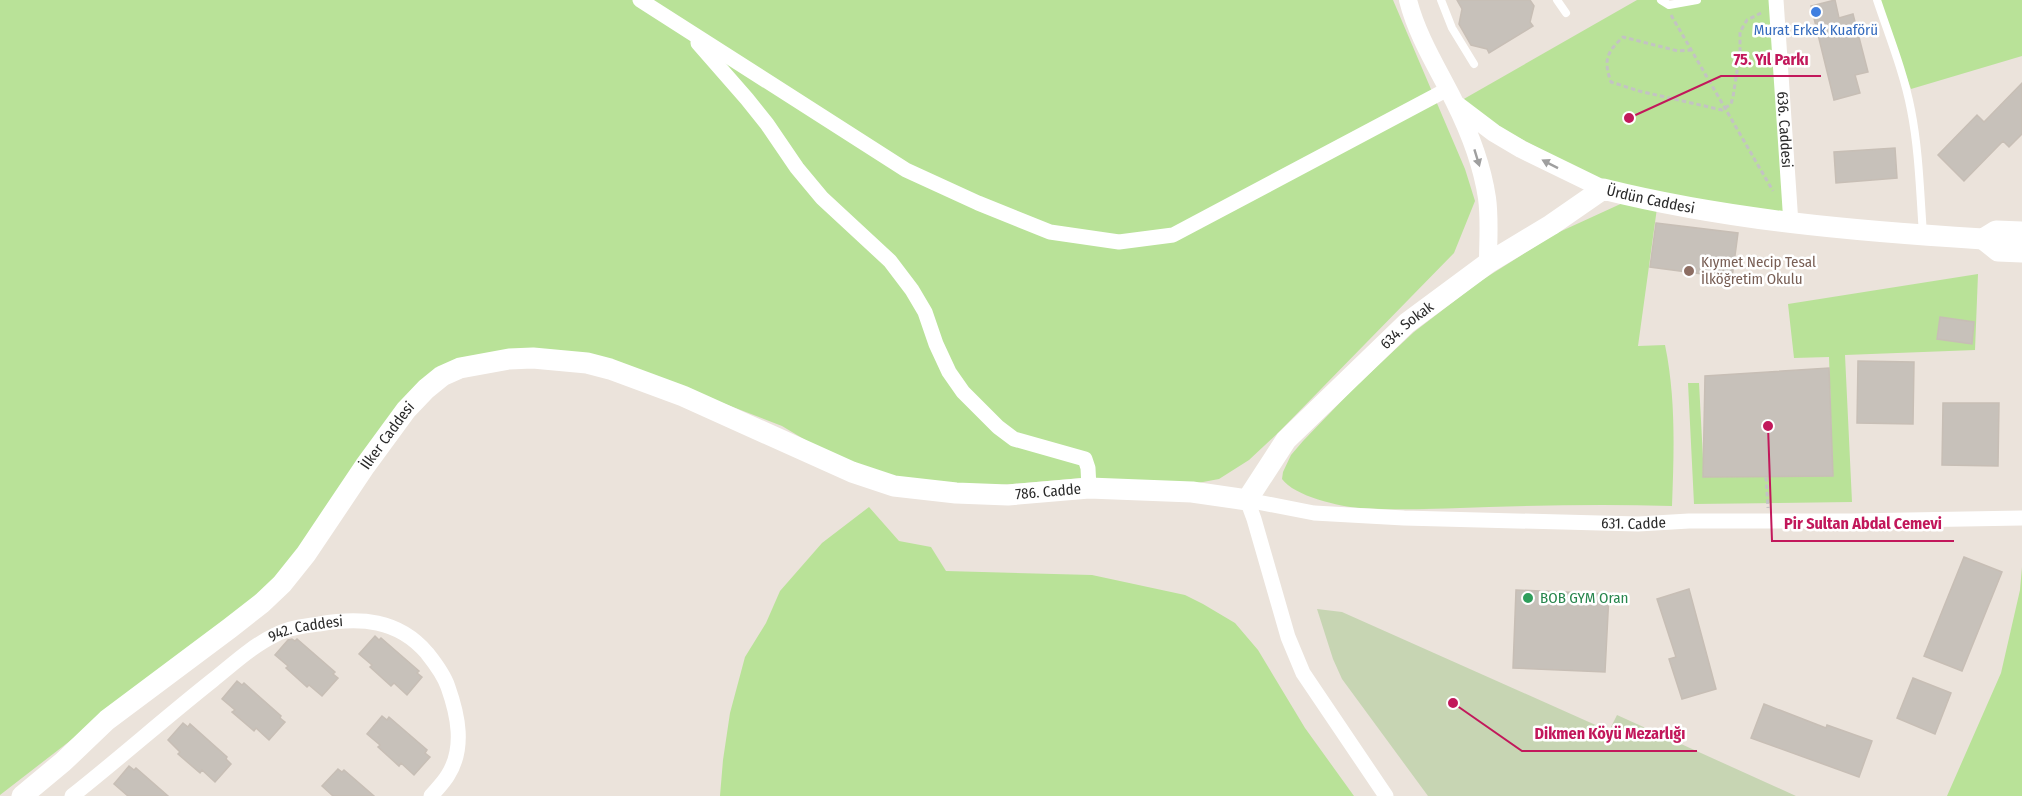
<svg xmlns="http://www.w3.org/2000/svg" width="2022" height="796" font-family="'Fira Sans Condensed',sans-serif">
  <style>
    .green { fill: #b9e298 }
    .cemetery { fill: #c7d5b3 }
    .building { fill: #c7c1ba; stroke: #c7beb5; stroke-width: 1.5 }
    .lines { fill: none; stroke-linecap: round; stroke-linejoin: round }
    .path { stroke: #c3c3c3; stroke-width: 3; stroke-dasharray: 4.5 3; stroke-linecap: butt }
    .service { stroke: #fff; stroke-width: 8 }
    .minor { stroke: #fff; stroke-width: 15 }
    .tertiary { stroke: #fff; stroke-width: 18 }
    .secondary { stroke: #fff; stroke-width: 21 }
    .oneway { fill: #9f9f9f }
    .shop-dot { fill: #3f7fe0; stroke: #fff; stroke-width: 2 }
    .education-dot { fill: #8d6e63; stroke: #fff; stroke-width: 2 }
    .leisure-dot { fill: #2e9e5b; stroke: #fff; stroke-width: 2 }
    .labels { text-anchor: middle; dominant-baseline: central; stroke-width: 5; stroke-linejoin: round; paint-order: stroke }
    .shop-label { font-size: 15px; fill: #366cbe; stroke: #fff }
    .street-label { font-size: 15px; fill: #292929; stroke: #fff }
    .education-label { font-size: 15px; fill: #785e54; stroke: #fff; text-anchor: start }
    .leisure-label { font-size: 15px; fill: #27864d; stroke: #fff; text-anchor: start }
    .leader { fill: none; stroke: #c2185b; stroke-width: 2 }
    .callout-dot { fill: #c2185b; stroke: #fff; stroke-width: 2 }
    .callout-label { font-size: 16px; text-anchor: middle; font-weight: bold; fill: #c2185b; stroke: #fff; stroke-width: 5; stroke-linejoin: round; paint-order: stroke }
  </style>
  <rect width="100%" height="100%" fill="#ebe3db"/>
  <path class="green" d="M0 0H1393L1465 169 1475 201 1454 253 1279 432 1249 460 1219 479 1187 485 1082 478 1001 485 948 483 887 476 827 453 782 426 707 397 610 364 448 372 278 580 0 795Z
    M1637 0H1661L1662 2 1697 0H1776L1791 224 1627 195 1455 104Z
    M1878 0H2022V56L1911 89Z
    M1627 201 1657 208 1638 346 1665 345C1676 398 1674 452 1672 506 1611 504 1550 505 1489 507 1447 508 1404 511 1361 508 1340 507 1294 496 1282 479L1283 472 1291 455 1303 441 1356 386 1414 332 1479 282 1555 234Z
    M1978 274 1975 350 1845 355 1852 502 1694 504 1688 383H1699L1704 477 1833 476 1829 357 1794 358 1788 304Z
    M869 507 899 541 931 547 946 571 1092 575 1185 595 1203 604 1235 623 1258 650 1305 728 1354 796H720L723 760 730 713 745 657 766 623 780 591 822 543Z
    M2022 567V796H1947L2001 673 2020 590Z"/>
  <path class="cemetery" d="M1317 609 1342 612 1609 731 1617 715 1796 796H1428L1342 679 1333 659Z"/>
  <path class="building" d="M1457 0H1530L1534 6 1530 22 1533 26 1489 53 1487 49 1471 45 1459 24 1462 9Z
    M1835 0 1839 18 1853 14 1868 72 1855 75 1860 93 1834 100 1811 6Z
    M2022 83V134L2009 147 2003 141 1964 181 1938 155 1977 115 1984 122Z
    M1895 148 1897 178 1836 183 1834 152Z
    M1656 223 1738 233 1732 278 1650 267Z
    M1940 317 1974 322 1972 344 1937 339Z
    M1858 361 1914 362 1913 424 1857 423Z
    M1829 368 1833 476 1703 477 1705 376Z
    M1943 403H1999L1998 466 1942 465Z
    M1964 557 2002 572 1962 671 1924 656Z
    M1689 589 1716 689 1682 699 1669 659 1676 657 1657 599Z
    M1516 590 1609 594 1605 672 1513 668Z
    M375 636 379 640 381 638 419 671 417 673 422 677 407 695 394 683 391 686 370 667 372 665 359 654Z
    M292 639 295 641 297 639 335 672 333 674 338 678 322 696 309 685 307 687 286 668 288 666 275 655 288 640Z
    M1913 678 1951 693 1935 734 1897 718Z
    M237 681 242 685 244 683 281 716 280 718 285 722 269 740 256 728 254 731 232 712 235 710 222 699Z
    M1764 704 1826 728 1827 725 1872 741 1859 777 1751 738Z
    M382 716 387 720 389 717 427 750 425 753 430 757 414 775 401 763 399 766 378 747 380 745 367 734Z
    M183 723 188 727 190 724 227 757 226 759 231 764 215 782 202 770 200 773 178 754 180 752 168 740Z
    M129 766 134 770 136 768 168 796H128L114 784Z
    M338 769 342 772 344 770 374 796H333L322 786Z"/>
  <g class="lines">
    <path class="path" d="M1671 15 1773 191
      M1692 50 1678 51 1623 37C1607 52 1603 60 1611 82L1639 91 1722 110 1731 104 1733 97 1740 52V32L1747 20 1761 13
      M1766 477 1768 508"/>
    <path class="service" d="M1441 0 1452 28 1474 64
      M1557 0 1566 13
      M1661 0 1669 5 1697 0
      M1877 0C1889 36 1904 73 1911 110 1919 150 1920 193 1923 234"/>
    <g class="minor">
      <path d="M640 0 906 170 978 203 1050 232 1119 242 1173 235 1448 89"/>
      <path id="s1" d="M1776 0 1791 224"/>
      <path d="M698 43 747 99 767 124 797 168 822 198 890 261 912 290 925 312 936 344 949 372 963 392 998 427 1014 439 1085 459 1088 468 1089 488"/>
      <path id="s2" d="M1247 500 1314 513 1404 518 1638 524 1689 521H1851L2022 518"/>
      <path d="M1247 500 1254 519 1288 637 1303 673 1386 796"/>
      <path id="s3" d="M72 796C120 758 165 718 213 680 232 665 252 646 275 635 288 628 304 626 319 624 360 617 398 619 427 653 435 663 444 675 448 687 458 715 465 748 448 775 444 782 437 789 431 796"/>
    </g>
    <path class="tertiary" d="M1408 0C1417 36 1438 69 1454 101 1469 131 1482 164 1487 198 1490 219 1488 241 1488 263
      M1457 105 1494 133 1521 149 1603 189"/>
    <g class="secondary">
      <path d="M1983 239 1998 251 2022 252"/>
      <path id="s4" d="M22 796 63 762 107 720 230 628 262 603 282 584 306 554 365 466 406 410 426 389 442 376 460 368 509 359 533 358 587 363 610 369 683 396 852 472 894 486 956 493 1008 495 1089 488 1192 492 1247 500 1286 440 1407 323 1488 263 1551 225 1603 189C1727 220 1855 231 1983 239L1996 231 2022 232"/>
    </g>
  </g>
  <defs><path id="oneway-solid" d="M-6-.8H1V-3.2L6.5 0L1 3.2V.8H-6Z" transform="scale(1.5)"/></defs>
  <g class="oneway">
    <use href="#oneway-solid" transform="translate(1477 158) rotate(73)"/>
    <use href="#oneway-solid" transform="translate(1550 164) rotate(-153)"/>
  </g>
  <circle class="shop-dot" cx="1816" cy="12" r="6"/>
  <circle class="education-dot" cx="1689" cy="271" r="6"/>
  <circle class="leisure-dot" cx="1528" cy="598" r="6"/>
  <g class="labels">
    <g class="shop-label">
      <text x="1816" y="30">Murat Erkek Kuaförü</text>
    </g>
    <g class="street-label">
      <text stroke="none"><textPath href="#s1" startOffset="130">636. Caddesi</textPath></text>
      <text stroke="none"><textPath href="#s4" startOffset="1959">Ürdün Caddesi</textPath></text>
      <text stroke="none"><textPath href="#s4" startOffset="1671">634. Sokak</textPath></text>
      <text stroke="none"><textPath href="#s4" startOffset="518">İlker Caddesi</textPath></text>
      <text stroke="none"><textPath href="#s4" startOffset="1233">786. Cadde</textPath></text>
      <text stroke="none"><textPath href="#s2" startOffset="388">631. Cadde</textPath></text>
      <text stroke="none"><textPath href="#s3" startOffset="291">942. Caddesi</textPath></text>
    </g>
    <g class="education-label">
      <text x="1701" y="262">Kıymet Necip Tesal<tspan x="1701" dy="17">İlköğretim Okulu</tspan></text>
    </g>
    <g class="leisure-label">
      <text x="1540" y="598">BOB GYM Oran</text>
    </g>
  </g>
  <path class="leader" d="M1629 118L1721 76H1821M1768 426L1772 541H1954M1453 703L1522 751H1697"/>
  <g class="callout-dot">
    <circle cx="1629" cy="118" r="6"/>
    <circle cx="1768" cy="426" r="6"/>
    <circle cx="1453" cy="703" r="6"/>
  </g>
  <g class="callout-label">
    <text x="1771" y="65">75. Yıl Parkı</text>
    <text x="1863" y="529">Pir Sultan Abdal Cemevi</text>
    <text x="1610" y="739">Dikmen Köyü Mezarlığı</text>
  </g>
</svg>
